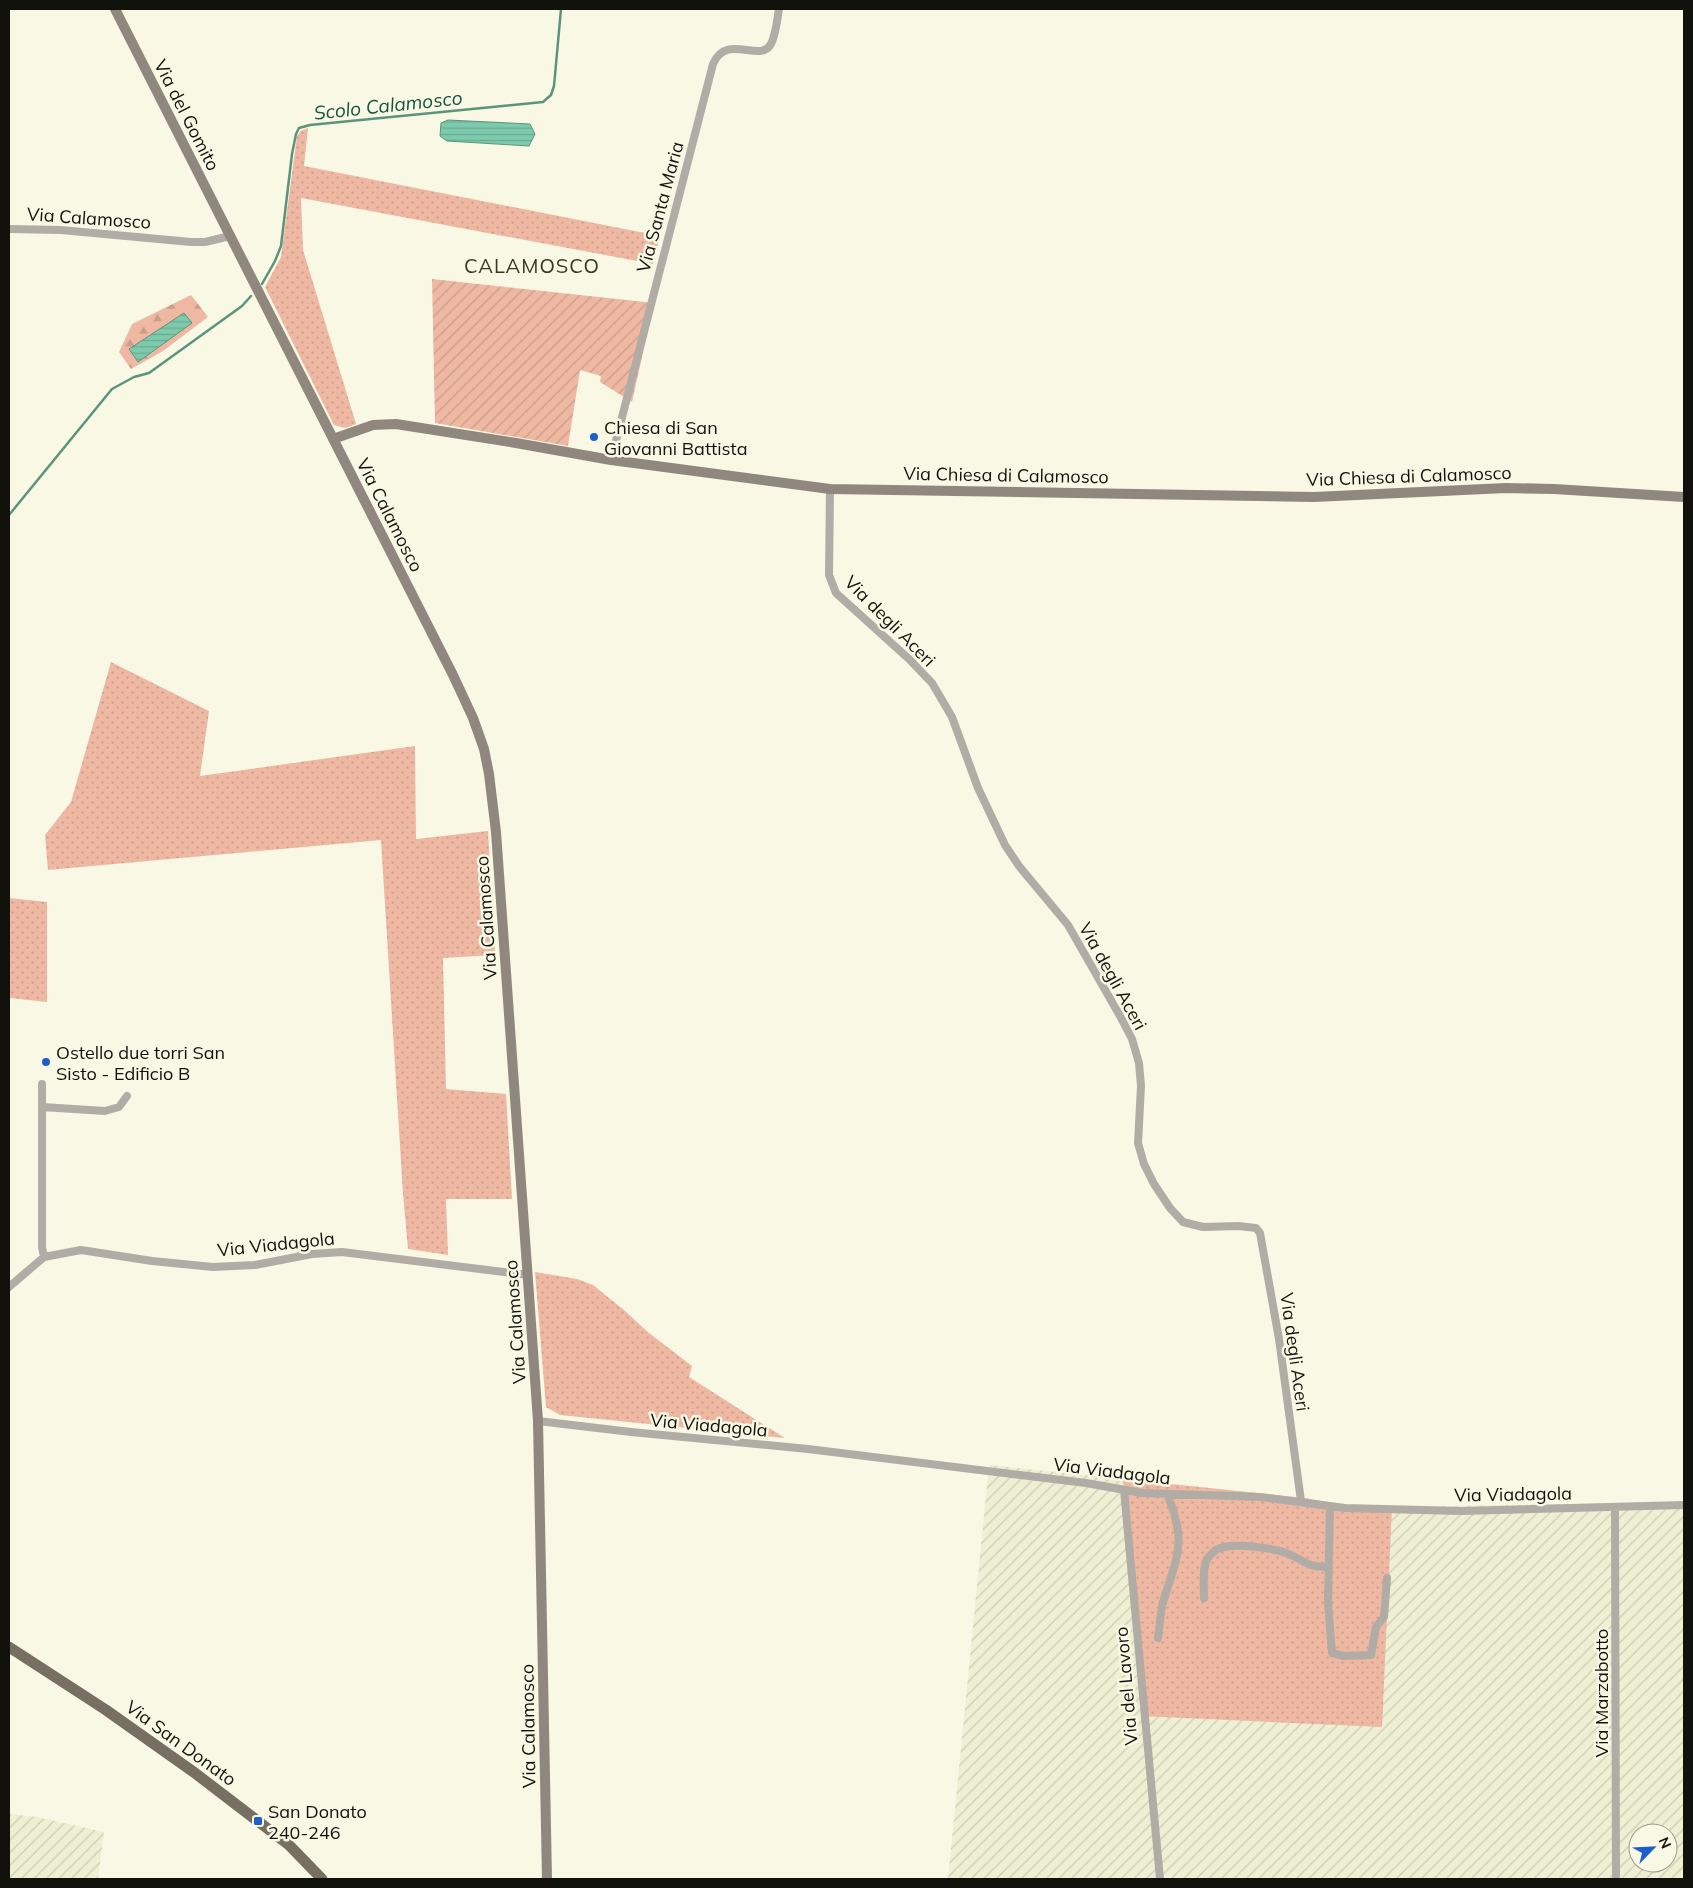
<svg xmlns="http://www.w3.org/2000/svg" width="1693" height="1888" font-family="Mulish,sans-serif">
  <style>
    .industrial { fill: url(#industrial-furrows); fill-rule: evenodd }
    .grass { fill: url(#grass-dots) }
    .forest { fill: url(#forest-firs) }
    .garden { fill: url(#garden-furrows) }
    .water { fill: url(#water-rules); stroke: #5d937c }
    .lines { fill: none; stroke-linecap: round; stroke-linejoin: round }
    .stream { stroke: #5d937c; stroke-width: 2.5 }
    .street { stroke: #b1aca5; stroke-width: 8 }
    .secondary { stroke: #90887e; stroke-width: 10 }
    .primary { stroke: #786f63; stroke-width: 11 }
    .poi-dot { fill: #1c5fcb; stroke: #f8f8e4; stroke-width: 2 }
    .labels { text-anchor: middle; dominant-baseline: central; stroke-width: 5; stroke-linejoin: round; paint-order: stroke }
    .street-label { font-size: 18px; fill: #12120c; stroke: #f8f8e4 }
    .poi-label { font-size: 18px; fill: #12120c; stroke: #f8f8e4; text-anchor: start }
    .water-label { font-size: 19px; font-style: italic; fill: #175440; stroke: #f8f8e4 }
    .quarter-label { font-size: 20px; letter-spacing: 1px; fill: #373727; stroke: #f8f8e4 }
  </style>
  <defs>
    <pattern id="industrial-furrows" width="10" height="10" patternUnits="userSpaceOnUse" patternTransform="scale(1.25)"><rect width="10" height="10" fill="#efefd3"/><path d="M-1 1l2-2M0 10L10 0M9 11l2-2" fill="none" stroke="#ccccb4"/></pattern>
    <pattern id="grass-dots" width="8" height="8" patternUnits="userSpaceOnUse" patternTransform="scale(1.25)"><rect width="8" height="8" fill="#eeb8a2"/><path d="M2 2h.1M6 6h.1" fill="none" stroke="#cb9d8a" stroke-width="1.8" stroke-linecap="round"/></pattern>
    <pattern id="forest-firs" width="22" height="20" patternUnits="userSpaceOnUse" patternTransform="scale(1.25)"><rect width="22" height="20" fill="#eeb8a2"/><path d="M5 1l3.5 6h-7zM16 11l3.5 6h-7z" fill="#cb9d8a"/></pattern>
    <pattern id="garden-furrows" width="10" height="10" patternUnits="userSpaceOnUse" patternTransform="scale(1.25)"><rect width="10" height="10" fill="#eeb8a2"/><path d="M-1 1l2-2M0 10L10 0M9 11l2-2" fill="none" stroke="#cb9d8a"/></pattern>
    <pattern id="water-rules" width="6" height="5" patternUnits="userSpaceOnUse" patternTransform="scale(1.25)"><rect width="6" height="5" fill="#7dcaac"/><path d="M0 2.5h6" fill="none" stroke="#6bac93"/></pattern>
  </defs>
  <rect width="100%" height="100%" fill="#f8f8e4"/>
  <path class="industrial" d="M989 1465 1123 1479 1141 1716 1392 1507 1684 1502V1879H948ZM1638 1833H1668V1863H1638Z
    M9 1814 37 1817 104 1832 98 1879H9Z"/>
  <path class="grass" d="M308 128 304 166 660 236 653 264 301 198 303 250 356 424 345 428 334 425 265 287 281 257 297 136 301 131Z
    M111 662 209 711 200 776 415 746 416 839 488 831 495 955 443 958 446 1089 506 1094 512 1199H446L448 1255 408 1249 403 1194 381 840 48 870 45 835 71 802Z
    M9 898 47 902V1002L10 998 9 1022Z
    M535 1272 577 1279 593 1285 624 1310 649 1333 692 1366 689 1377 785 1438 560 1415 546 1407Z
    M1123 1479 1305 1498 1345 1505 1392 1507 1382 1727 1141 1716Z"/>
  <path class="forest" d="M191 295 208 317 163 351 131 369 119 352 132 324Z"/>
  <path class="garden" d="M432 279 654 303 632 402 600 382 601 376 580 370 568 446 435 423Z"/>
  <path class="water" d="M448 120 530 124 535 134 529 146 447 141 440 136 441 123Z
    M184 313 192 323 138 362 129 349Z"/>
  <g class="lines">
    <path class="stream" d="M262 284 275 261 281 246 292 154 296 134 299 128 310 125 543 102 551 95 554 86 561 9
      M9 515 112 389 134 377 149 373 242 306 251 296"/>
    <path class="street" d="M9 229 61 230 191 242H205L230 236
      M611 460 713 64C727 32 760 64 771 44 776 34 777 20 779 9
      M830 489 829 575 836 593 909 659 932 683 952 717 978 788 1005 845 1019 866 1068 925 1120 1016 1132 1039 1139 1063 1141 1086 1138 1143 1144 1164 1154 1184 1170 1208 1183 1222 1203 1227 1238 1226 1256 1228 1260 1233 1279 1339 1301 1501
      M42 1084V1247L44 1257
      M42 1107 105 1111 119 1107 127 1096
      M9 1287 44 1257 81 1250 152 1261 213 1267 255 1265 312 1254 342 1252 528 1275
      M538 1421 631 1432 808 1449 1086 1483 1142 1493 1260 1497 1345 1508 1461 1511 1684 1505
      M1124 1490 1160 1879
      M1330 1506 1328 1601 1332 1653 1344 1656 1371 1655 1376 1627 1384 1617 1387 1578
      M1615 1508 1616 1879
      M1204 1598C1204 1586 1202 1570 1207 1559 1210 1555 1213 1551 1218 1549 1231 1542 1273 1548 1286 1553 1305 1560 1307 1568 1329 1567
      M1158 1638C1160 1626 1160 1611 1164 1599 1178 1554 1187 1541 1167 1494"/>
    <path class="secondary" d="M115 9 453 675 473 718 484 749 489 774 496 832 538 1421 547 1879
      M333 439 373 425 396 424 516 443 611 460 830 489 1314 497 1506 488 1554 489 1684 497"/>
    <path class="primary" d="M9 1647 106 1710 195 1773 289 1845 322 1879"/>
  </g>
  <g class="poi-dot">
    <circle cx="594" cy="437" r="5"/>
    <circle cx="46" cy="1062" r="5"/>
    <rect x="253" y="1816" width="10" height="10" rx="2.5"/>
  </g>
  <g class="labels">
    <g class="street-label">
      <text transform="translate(187 115) rotate(63)">Via del Gomito</text>
      <text transform="translate(660 207) rotate(-75)">Via Santa Maria</text>
      <text transform="translate(89 218) rotate(4)">Via Calamosco</text>
      <text transform="translate(1006 475) rotate(1)">Via Chiesa di Calamosco</text>
      <text transform="translate(1409 476) rotate(-2)">Via Chiesa di Calamosco</text>
      <text transform="translate(390 515) rotate(63)">Via Calamosco</text>
      <text transform="translate(890 621) rotate(45)">Via degli Aceri</text>
      <text transform="translate(486 918) rotate(-94)">Via Calamosco</text>
      <text transform="translate(1113 976) rotate(61)">Via degli Aceri</text>
      <text transform="translate(276 1244) rotate(-6)">Via Viadagola</text>
      <text transform="translate(515 1322) rotate(-94)">Via Calamosco</text>
      <text transform="translate(1295 1352) rotate(82)">Via degli Aceri</text>
      <text transform="translate(709 1425) rotate(5)">Via Viadagola</text>
      <text transform="translate(1112 1471) rotate(7)">Via Viadagola</text>
      <text transform="translate(1513 1494) rotate(-1)">Via Viadagola</text>
      <text transform="translate(1126 1686) rotate(-95)">Via del Lavoro</text>
      <text transform="translate(1601 1693) rotate(-90)">Via Marzabotto</text>
      <text transform="translate(528 1726) rotate(-91)">Via Calamosco</text>
      <text transform="translate(181 1743) rotate(36)">Via San Donato</text>
    </g>
    <g class="poi-label">
      <text x="604" y="427">Chiesa di San<tspan x="604" dy="21">Giovanni Battista</tspan></text>
      <text x="56" y="1052">Ostello due torri San<tspan x="56" dy="21">Sisto - Edificio B</tspan></text>
      <text x="268" y="1811">San Donato<tspan x="268" dy="21">240-246</tspan></text>
    </g>
    <g class="water-label">
      <text transform="translate(388 105) rotate(-6)">Scolo Calamosco</text>
    </g>
    <g class="quarter-label">
      <text x="532" y="265">CALAMOSCO</text>
    </g>
  </g>
  <rect width="1693" height="1888" fill="none" stroke="#12120c" stroke-width="20"/>
  <g transform="translate(1653 1848) rotate(66)"><circle r="24" fill="#f8f8e4" stroke="#9c9c8e"/>
  <path d="M0-4L9 19L0 12L-9 19Z" fill="#1c5fcb"/>
  <text y="-8" font-size="14" font-weight="bold" text-anchor="middle" fill="#12120c">N</text>
  </g>
</svg>
